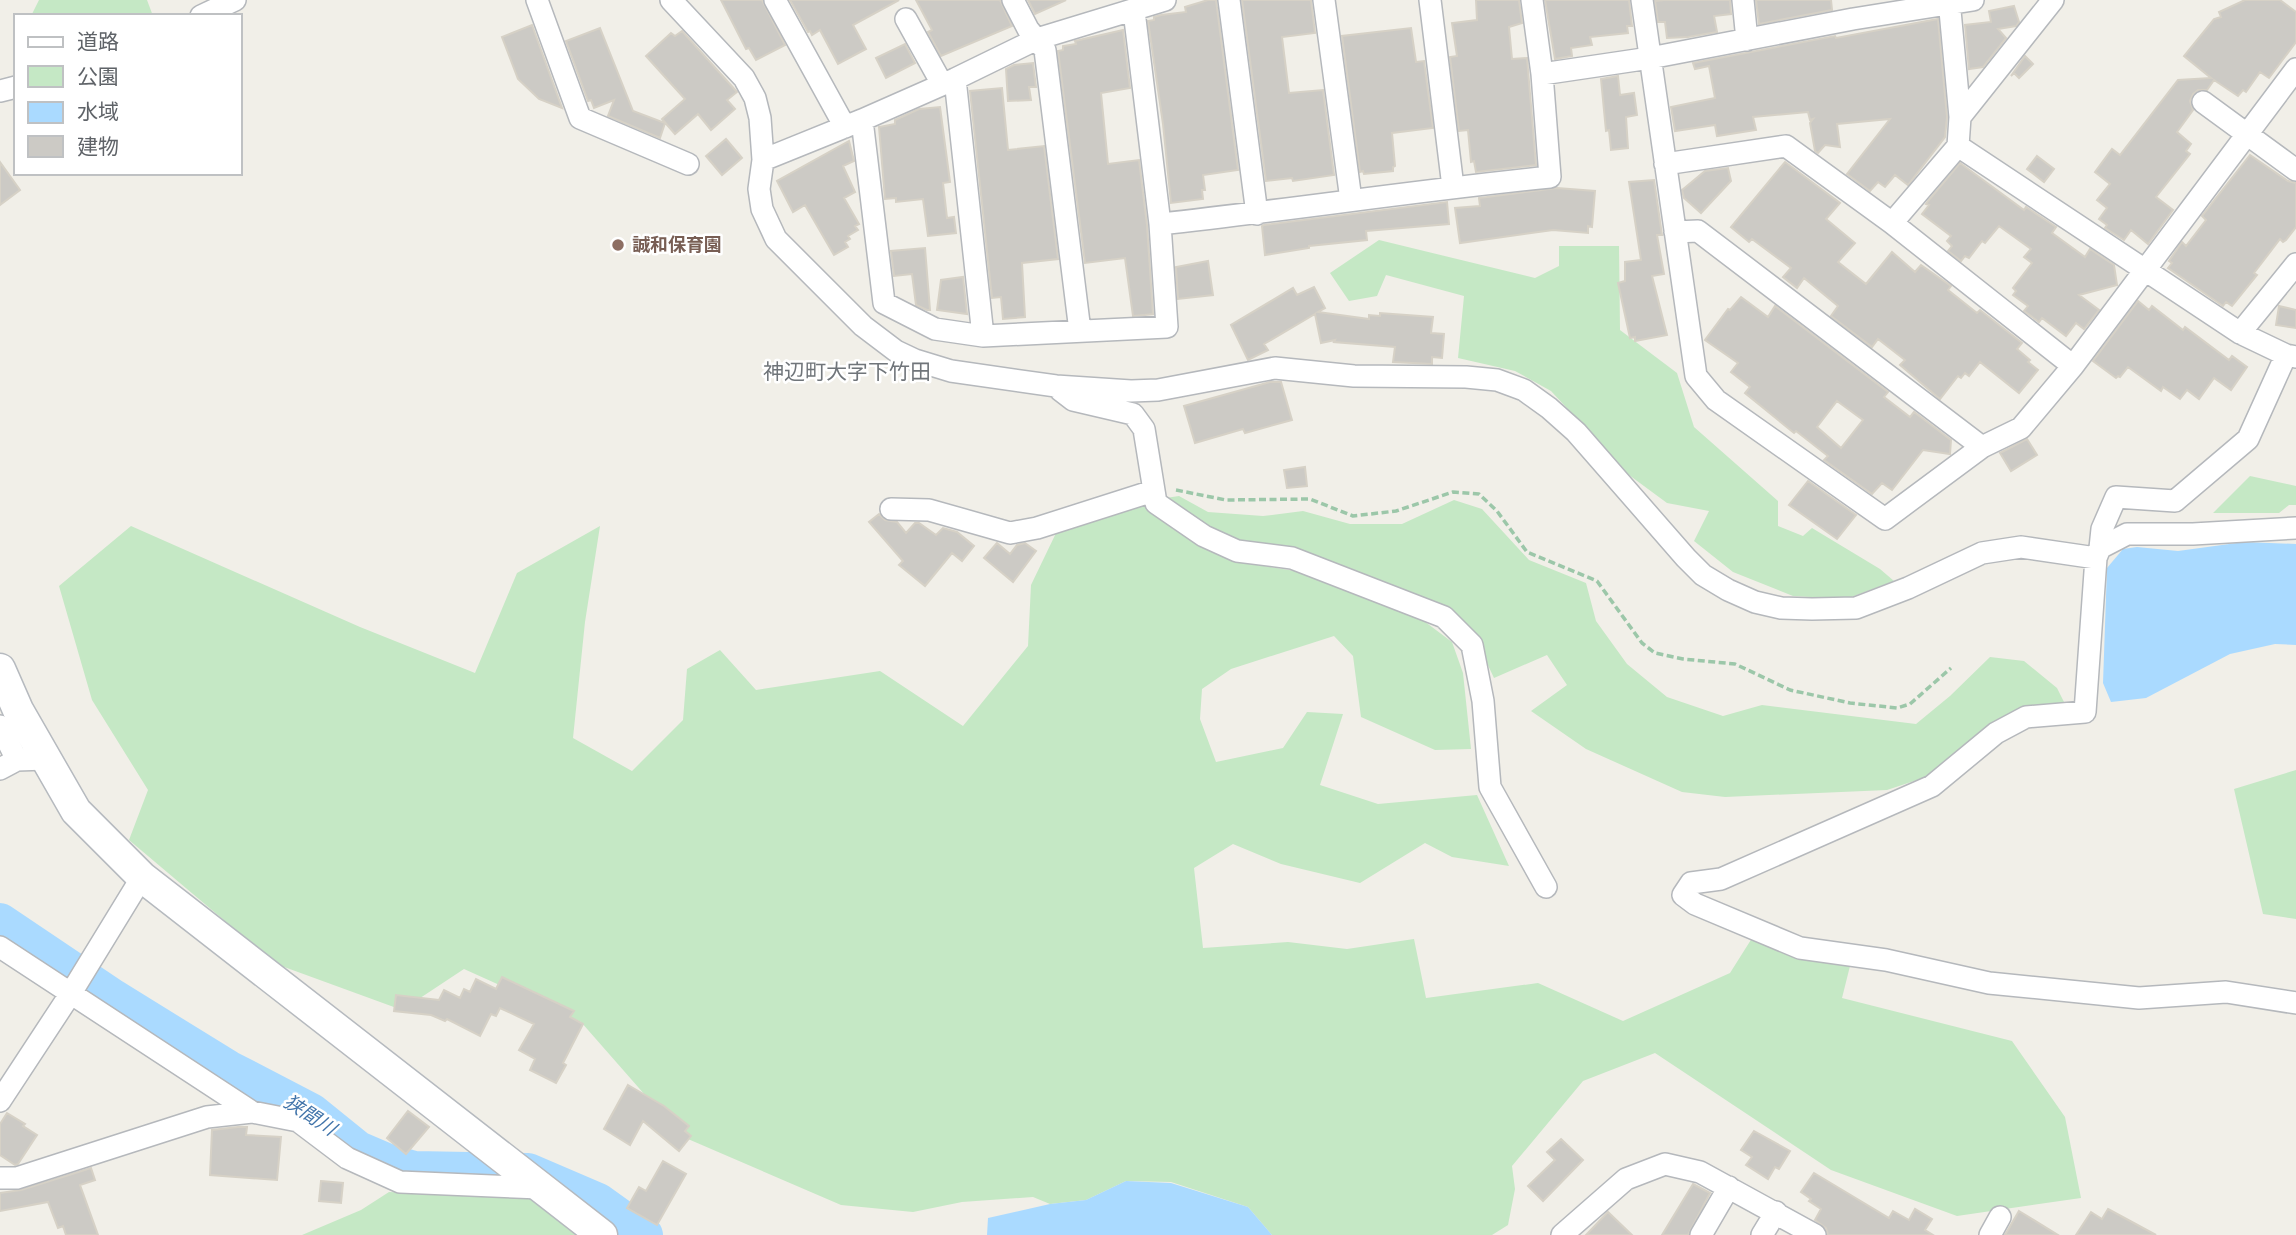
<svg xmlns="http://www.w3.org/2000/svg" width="2296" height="1235" font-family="Rubik,'Noto Sans JP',sans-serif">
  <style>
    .green { fill: #c5e8c5 }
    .water { fill: #aadaff }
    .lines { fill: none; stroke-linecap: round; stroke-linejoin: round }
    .river { stroke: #aadaff; stroke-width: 38 }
    .building { fill: #cccac5; stroke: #d6d1c6; stroke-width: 2; fill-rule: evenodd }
    .street-casing { stroke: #b5b8bc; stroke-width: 24 }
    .secondary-casing { stroke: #b6babf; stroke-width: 33 }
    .path { stroke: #9cc7a9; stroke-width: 3.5; stroke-dasharray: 7 3.5; stroke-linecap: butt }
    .street { stroke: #fff; stroke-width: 21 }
    .secondary { stroke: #fff; stroke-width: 30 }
    .education-dot { fill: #8d6e63; stroke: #fff; stroke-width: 2.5 }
    .labels { text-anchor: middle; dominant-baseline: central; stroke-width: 5; stroke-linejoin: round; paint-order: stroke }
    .education-label { font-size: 18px; font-weight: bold; fill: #785e54; stroke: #fff; text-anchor: start }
    .water-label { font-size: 19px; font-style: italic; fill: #4174aa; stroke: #fff }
    .quarter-label { font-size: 21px; fill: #70757a; stroke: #fff }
  </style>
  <rect width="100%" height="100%" fill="#f1efe8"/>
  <path class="green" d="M39 0H147L153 16H31Z
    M1379 240 1535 278 1559 266V246H1619L1620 330 1677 373 1694 427 1778 501V526L1803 536 1812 528 1880 569 1894 581 1846 599 1793 596 1733 572 1694 541 1709 511 1667 503 1629 475 1551 391 1515 371 1458 358 1464 296 1386 275 1377 296 1349 301 1330 273Z
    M2250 476 2296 486V505H2289L2279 513H2213Z
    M1179 496 1208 512 1263 516 1303 511 1350 524H1402L1454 500 1482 509 1529 560 1586 583 1596 621 1627 664 1667 697 1723 716 1762 705 1916 724 1950 696 1990 657 2024 661 2057 688 2066 706 1926 777 1887 790 1725 797 1682 792 1586 749 1531 711 1567 685 1547 655 1494 678 1476 640 1200 524 1159 499Z
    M1144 502 1173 529 1232 561 1295 571 1416 615 1452 642 1463 673 1471 749 1435 750 1361 717 1353 656 1334 636 1231 669 1202 689 1200 719 1216 762 1283 748 1307 712 1343 714 1320 785 1378 804 1477 795 1509 866 1452 857 1425 843 1360 883 1281 864 1233 844 1194 868 1203 948 1288 942 1347 949 1414 939 1426 998 1538 983 1623 1021 1730 973 1754 935 1852 958 1842 998 2012 1041 2065 1117 2081 1198 1957 1216 1831 1170 1655 1053 1583 1081 1512 1166 1515 1189 1508 1225 1492 1235H1272L1248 1207 1171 1182 1126 1181 1086 1200 1050 1204 1033 1197 962 1202 913 1212 841 1205 681 1136 581 1022 464 969 402 1010 276 964 129 840 148 790 92 700 59 586 131 526 360 627 475 673 517 573 600 526 585 622 573 738 632 771 683 720 687 669 720 650 756 690 880 671 963 726 1028 646 1031 585 1057 531Z
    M2296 770V919L2263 914 2234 789Z
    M389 1192 539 1198 589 1235H302L361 1210Z"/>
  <path class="water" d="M2244 542 2296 544V645L2275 644 2230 654 2146 698 2111 702 2103 683 2107 568 2123 549 2137 547 2178 551Z
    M1126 1181 1171 1183 1248 1207 1272 1235H987L988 1218 1050 1204 1086 1200Z"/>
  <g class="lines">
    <path class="river" d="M0 922 113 998 228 1069 311 1112 358 1150 386 1162 414 1170 528 1172 598 1202 644 1235"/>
  </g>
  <path class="building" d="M721 0H762L785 45 756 60 749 48 746 49Z
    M790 0H899L853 25 866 49 838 64 820 30 812 35 810 31 808 32Z
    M916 0H1000L1012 26 941 56 928 32 932 30Z
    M1028 0H1066L1035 14Z
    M1208 0H1216L1238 170 1203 175 1205 190H1202L1203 199 1171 203 1163 124 1148 21 1154 20V17L1161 15 1186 12 1185 7Z
    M1242 0H1311L1315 33 1282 37 1289 93 1323 90 1334 175 1293 181 1292 178 1266 181Z
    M1476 0H1519L1522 23 1509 27 1512 59 1527 58 1536 165 1476 172 1474 161 1471 162 1468 130 1459 131 1450 57 1457 56 1452 23 1477 20Z
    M1545 0H1629L1632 26H1627L1628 33 1590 37 1592 45 1571 48 1572 56 1555 59Z
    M1664 0H1730L1731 14 1714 16 1717 32 1688 37 1667 38 1665 22H1658L1655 1Z
    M1756 0H1831L1832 10 1759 24Z
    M2245 0H2280L2296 12V42L2269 78 2260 72 2246 92 2243 90 2238 96 2214 80 2207 90H2198L2193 94 2190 101 2193 110 2177 132 2191 144 2186 151 2190 154 2156 197 2173 210 2148 244 2131 230 2124 240 2105 228 2107 225 2099 219 2107 208 2097 200 2110 184 2095 172 2112 149 2120 155 2178 80 2211 78 2184 56 2214 19 2221 17 2219 12Z
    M2014 6 2019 22 2016 26 1998 29 2006 38 1983 67 1969 69 1965 25 1991 22 1989 11Z
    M1938 19 1947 117 1945 137 1908 185 1895 175 1885 187 1878 182 1870 191 1847 174 1890 119 1837 124 1840 147 1825 145 1818 153 1815 151 1810 123 1813 119 1810 120 1808 112 1753 117 1756 130 1717 136 1715 125 1675 131 1671 107 1715 98 1709 66 1695 69 1693 63 1835 36 1836 38Z
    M532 25 562 108 539 99 518 79 502 37Z
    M600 28 633 111 665 123 660 138 608 116 614 100 594 108 591 100 588 101 566 41Z
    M1411 28 1416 62 1424 61 1433 128 1392 133 1395 166 1393 167V171L1364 174 1363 171 1360 172 1342 36Z
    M1123 30 1130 88 1101 93 1108 164 1139 160 1147 225 1153 314 1145 315 1133 316 1125 258 1085 263 1058 51 1063 50V46L1076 44 1075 41Z
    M682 31 737 92 727 100 735 109 711 130 698 114 675 134 662 119 685 99 646 56 671 33 675 36Z
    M905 44 915 63 886 78 876 58Z
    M2025 56 2033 64 2019 78 2014 73 2011 76Z
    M1033 63 1036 87H1029L1031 100 1008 101 1006 69 1014 65Z
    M1618 76 1620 95 1634 93 1637 115 1626 117 1628 148 1611 150 1609 130 1606 131 1601 79Z
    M1002 88 1008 150 1044 146 1058 259 1022 263 1025 317 1003 319 1001 297 992 298 970 91Z
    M940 107 950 182 943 183 947 218 954 217 956 233 928 236 923 199 896 202V198L885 199 879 127 895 124V120L919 109Z
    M726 139 742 158 722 175 706 156Z
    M849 141 854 161 843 166 855 192 844 198 859 224 855 226 858 230 848 236 850 239 845 242 848 247 834 255 805 205 793 212 777 181Z
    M2250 155 2288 181 2296 183V227L2286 240 2283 242 2280 239 2254 273 2257 275 2232 306 2226 302 2223 306 2168 268 2172 263 2169 261 2182 242 2186 246 2206 220 2202 216Z
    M2037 156 2054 169 2044 182 2027 169Z
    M0 162 20 190 0 205Z
    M1785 162 1840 203 1826 219 1855 243 1838 262 1866 284 1892 252 1915 272 1921 265 1951 286 1948 290 1977 313 1980 310 2022 343 2017 349 2030 360 2028 362 2038 370 2019 393 1980 362 1969 376 1965 373 1961 378 1958 376 1940 399 1900 365 1905 360 1878 339 1872 347 1831 316 1838 306 1804 278 1797 288 1783 277 1791 268 1752 239 1749 242 1731 227Z
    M1960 163 2024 210 2026 207 2056 227 2052 233 2085 257 2090 249 2114 265 2117 285 2079 295 2099 310 2084 329 2076 323 2066 336 2042 318 2039 322 2024 311 2028 306 2013 295 2016 291 2013 288 2032 263 2024 257 2031 249 1999 226 1985 243 1982 241 1969 258 1965 256 1961 261 1948 251 1952 246 1947 241 1951 236 1922 214 1929 205 1926 204 1928 201Z
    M1728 168 1731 181 1701 213 1684 198 1682 190 1705 171Z
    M1654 180 1662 235H1657L1664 274 1652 276 1667 335 1635 341V337L1630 338 1618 283 1625 281V262L1641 260 1629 182Z
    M1557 188 1595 191 1592 227 1588 226V233L1553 230 1460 243 1455 208 1480 206 1479 198Z
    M1447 202 1449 224 1366 231 1367 240 1309 246V248L1265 255 1262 226 1264 225Z
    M925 248 930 310H927L916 305 912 274 894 276 891 251Z
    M1208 261 1213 295 1178 299 1176 267Z
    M963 277 967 314 937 310 941 280Z
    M1314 287 1325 308 1318 312 1369 319V315L1380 316V313L1433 317 1431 333 1444 334 1442 358 1432 357V364L1393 362 1395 347 1334 342 1335 340 1321 343 1315 314 1264 344 1268 350 1248 360 1231 325 1293 288 1297 295Z
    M1741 297 1768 317 1775 306 1888 392 1884 397 1910 417 1914 412 1951 440 1950 454 1923 450 1892 490 1882 483 1872 494 1824 460 1828 456 1796 431 1794 433 1745 393 1750 387 1731 372 1738 363 1705 340 1728 309 1730 310ZM1837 401 1863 420 1841 448 1817 427Z
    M2138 301 2149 310 2152 306 2183 330 2185 327 2229 360 2232 356 2247 367 2231 390 2214 378 2199 399 2187 390 2180 399 2163 387 2161 391 2128 367 2120 377 2118 376 2116 378 2093 361Z
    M2279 306 2296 310V328L2276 325Z
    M1270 382H1281L1292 420 1245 433 1243 429 1195 443 1184 406Z
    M2027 439 2037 455 2011 471 2000 453Z
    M1305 467 1307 486 1287 488 1284 470Z
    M1808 481 1856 515 1837 539 1789 505Z
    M879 514 885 520 897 522 906 533 915 523H919L936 535 943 528 957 532 974 546 962 561 952 553 925 586 899 565 903 561 869 522Z
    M997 543 1010 554 1017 545 1025 543 1036 551 1013 582 984 558Z
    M502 977 574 1011 570 1017 583 1024 563 1063 566 1065 556 1083 530 1070 535 1059 519 1050 534 1024 500 1008 496 1016 491 1014 480 1036 447 1019 445 1021 431 1015 394 1011 396 995 439 1000 444 990 460 998 464 989 470 992 476 979 496 989Z
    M628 1085 664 1106 689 1126 685 1131 691 1136 679 1151 643 1121 630 1145 604 1129Z
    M408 1111 429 1127 406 1154 387 1138Z
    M7 1113 25 1124 23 1126 37 1135 18 1164 15 1165 0 1155V1124Z
    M238 1127H247L246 1135 281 1137 277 1180 210 1175 212 1130Z
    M1754 1131 1790 1151 1779 1169 1775 1167 1768 1179 1746 1165 1752 1157 1741 1150Z
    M1561 1139 1583 1160 1543 1201 1528 1186 1555 1160 1547 1152Z
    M663 1161 686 1174 657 1225 627 1208 639 1187 646 1191Z
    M91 1168 95 1180 80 1185 98 1235H66L63 1226 58 1228 48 1202 0 1211V1193L21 1190Z
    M1814 1173 1889 1218 1893 1211 1909 1220 1915 1209 1932 1219 1925 1230 1933 1235H1828L1826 1228 1815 1220 1821 1209 1809 1201 1811 1199 1801 1192Z
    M321 1181 343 1183 341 1203 319 1201Z
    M1693 1184 1710 1193 1688 1235H1662Z
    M2108 1209 2156 1235H2076L2091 1212 2102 1219Z
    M2019 1211 2058 1235H2005Z
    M1608 1212 1632 1235H1586Z"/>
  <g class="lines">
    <g class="street-casing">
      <path id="street" d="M537 0 580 118 688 164
        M671 0 744 78 755 98 760 118 763 160 759 189 762 209 776 239 863 326 896 351 915 360 951 371 1056 386 1131 391 1158 390 1275 368 1354 376 1466 377 1497 380 1524 390 1549 408 1576 432 1686 558 1703 575 1728 590 1755 602 1781 608 1812 609 1856 608 1908 588 1982 553 2021 547 2096 558
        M775 0 845 127
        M1013 0 1028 29 1045 50 1080 331
        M1229 0 1257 214
        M1324 0 1351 200
        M1430 0 1453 187
        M1642 0 1696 376 1716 400 1885 519 1982 447 2021 428 2073 366 2296 69
        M1743 0 1747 40
        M1949 0 1960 117
        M2053 0 1960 117 1958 146 2240 333 2286 355 2296 357
        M201 16 235 0
        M906 19 942 84
        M1542 74 1650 58 1853 19 1973 0
        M955 79 983 336
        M0 91 16 87
        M2203 102 2296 170
        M862 120 884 303 935 329 983 336 1167 327 1160 224 1134 11
        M763 160 862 120 955 79 1037 39 1165 0
        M1665 164 1786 146 1892 223 2073 366
        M1892 223 1958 146
        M1160 224C1290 210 1420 190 1550 177L1542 74 1532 0
        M1675 232 1698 231 1982 447
        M2240 333 2296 264
        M2286 355 2248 439 2175 501 2116 497 2102 529 2100 548 2096 558 2085 712 2026 717 1996 733 1932 786 1721 879 1691 883 1683 895 1695 904 1800 948 1886 960 1989 983 2139 998 2226 992 2296 1003
        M1060 390 1073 400 1133 414 1144 429 1156 503 1204 536 1237 551 1292 558 1444 617 1472 645 1483 701 1490 787 1546 887
        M891 509 929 510 1010 533 1037 528 1153 491
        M2100 548 2127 534H2193L2296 528
        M0 726 17 760
        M0 769 17 760 46 759
        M0 947 252 1112
        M0 1101 71 993 142 877
        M0 1178H17L207 1117 252 1112 298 1121 347 1158 400 1182 540 1188
        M1562 1235 1626 1179 1665 1164 1700 1172 1815 1235
        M1701 1235 1729 1187
        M1762 1235 1776 1212
        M1990 1235 2000 1217"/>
    </g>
    <g class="secondary-casing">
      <path id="secondary" d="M0 669 18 710 76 811 142 877 602 1235"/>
    </g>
    <path class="path" d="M1176 490 1226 500 1310 499 1353 516 1396 511 1453 492 1479 494 1497 511 1527 552 1597 581 1642 643 1655 653 1683 659 1735 664 1790 690 1850 703 1897 708 1910 704 1951 668"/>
    <use href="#street" class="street"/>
    <use href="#secondary" class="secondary"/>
  </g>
  <circle class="education-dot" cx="618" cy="245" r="7"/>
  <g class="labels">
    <g class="education-label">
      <text x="632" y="245">誠和保育園</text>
    </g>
    <g class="water-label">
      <text transform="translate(310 1115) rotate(33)">狭間川</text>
    </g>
    <g class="quarter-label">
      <text x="847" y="371">神辺町大字下竹田</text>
    </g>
  </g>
  <rect x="14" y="14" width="228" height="161" fill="#ffffff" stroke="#bfc1c3" stroke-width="2"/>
  <rect x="28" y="37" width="35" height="10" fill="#ffffff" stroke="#bfc1c3" stroke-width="2"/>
  <text x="77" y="49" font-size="21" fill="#5f6368">道路</text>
  <rect x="28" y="66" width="35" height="21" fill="#c5e8c5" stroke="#bfc1c3" stroke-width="2"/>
  <text x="77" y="84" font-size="21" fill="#5f6368">公園</text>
  <rect x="28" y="102" width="35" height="21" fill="#aadaff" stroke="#bfc1c3" stroke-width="2"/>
  <text x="77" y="119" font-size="21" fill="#5f6368">水域</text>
  <rect x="28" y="136" width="35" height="21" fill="#cccac5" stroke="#bfc1c3" stroke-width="2"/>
  <text x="77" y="154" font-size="21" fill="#5f6368">建物</text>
</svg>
